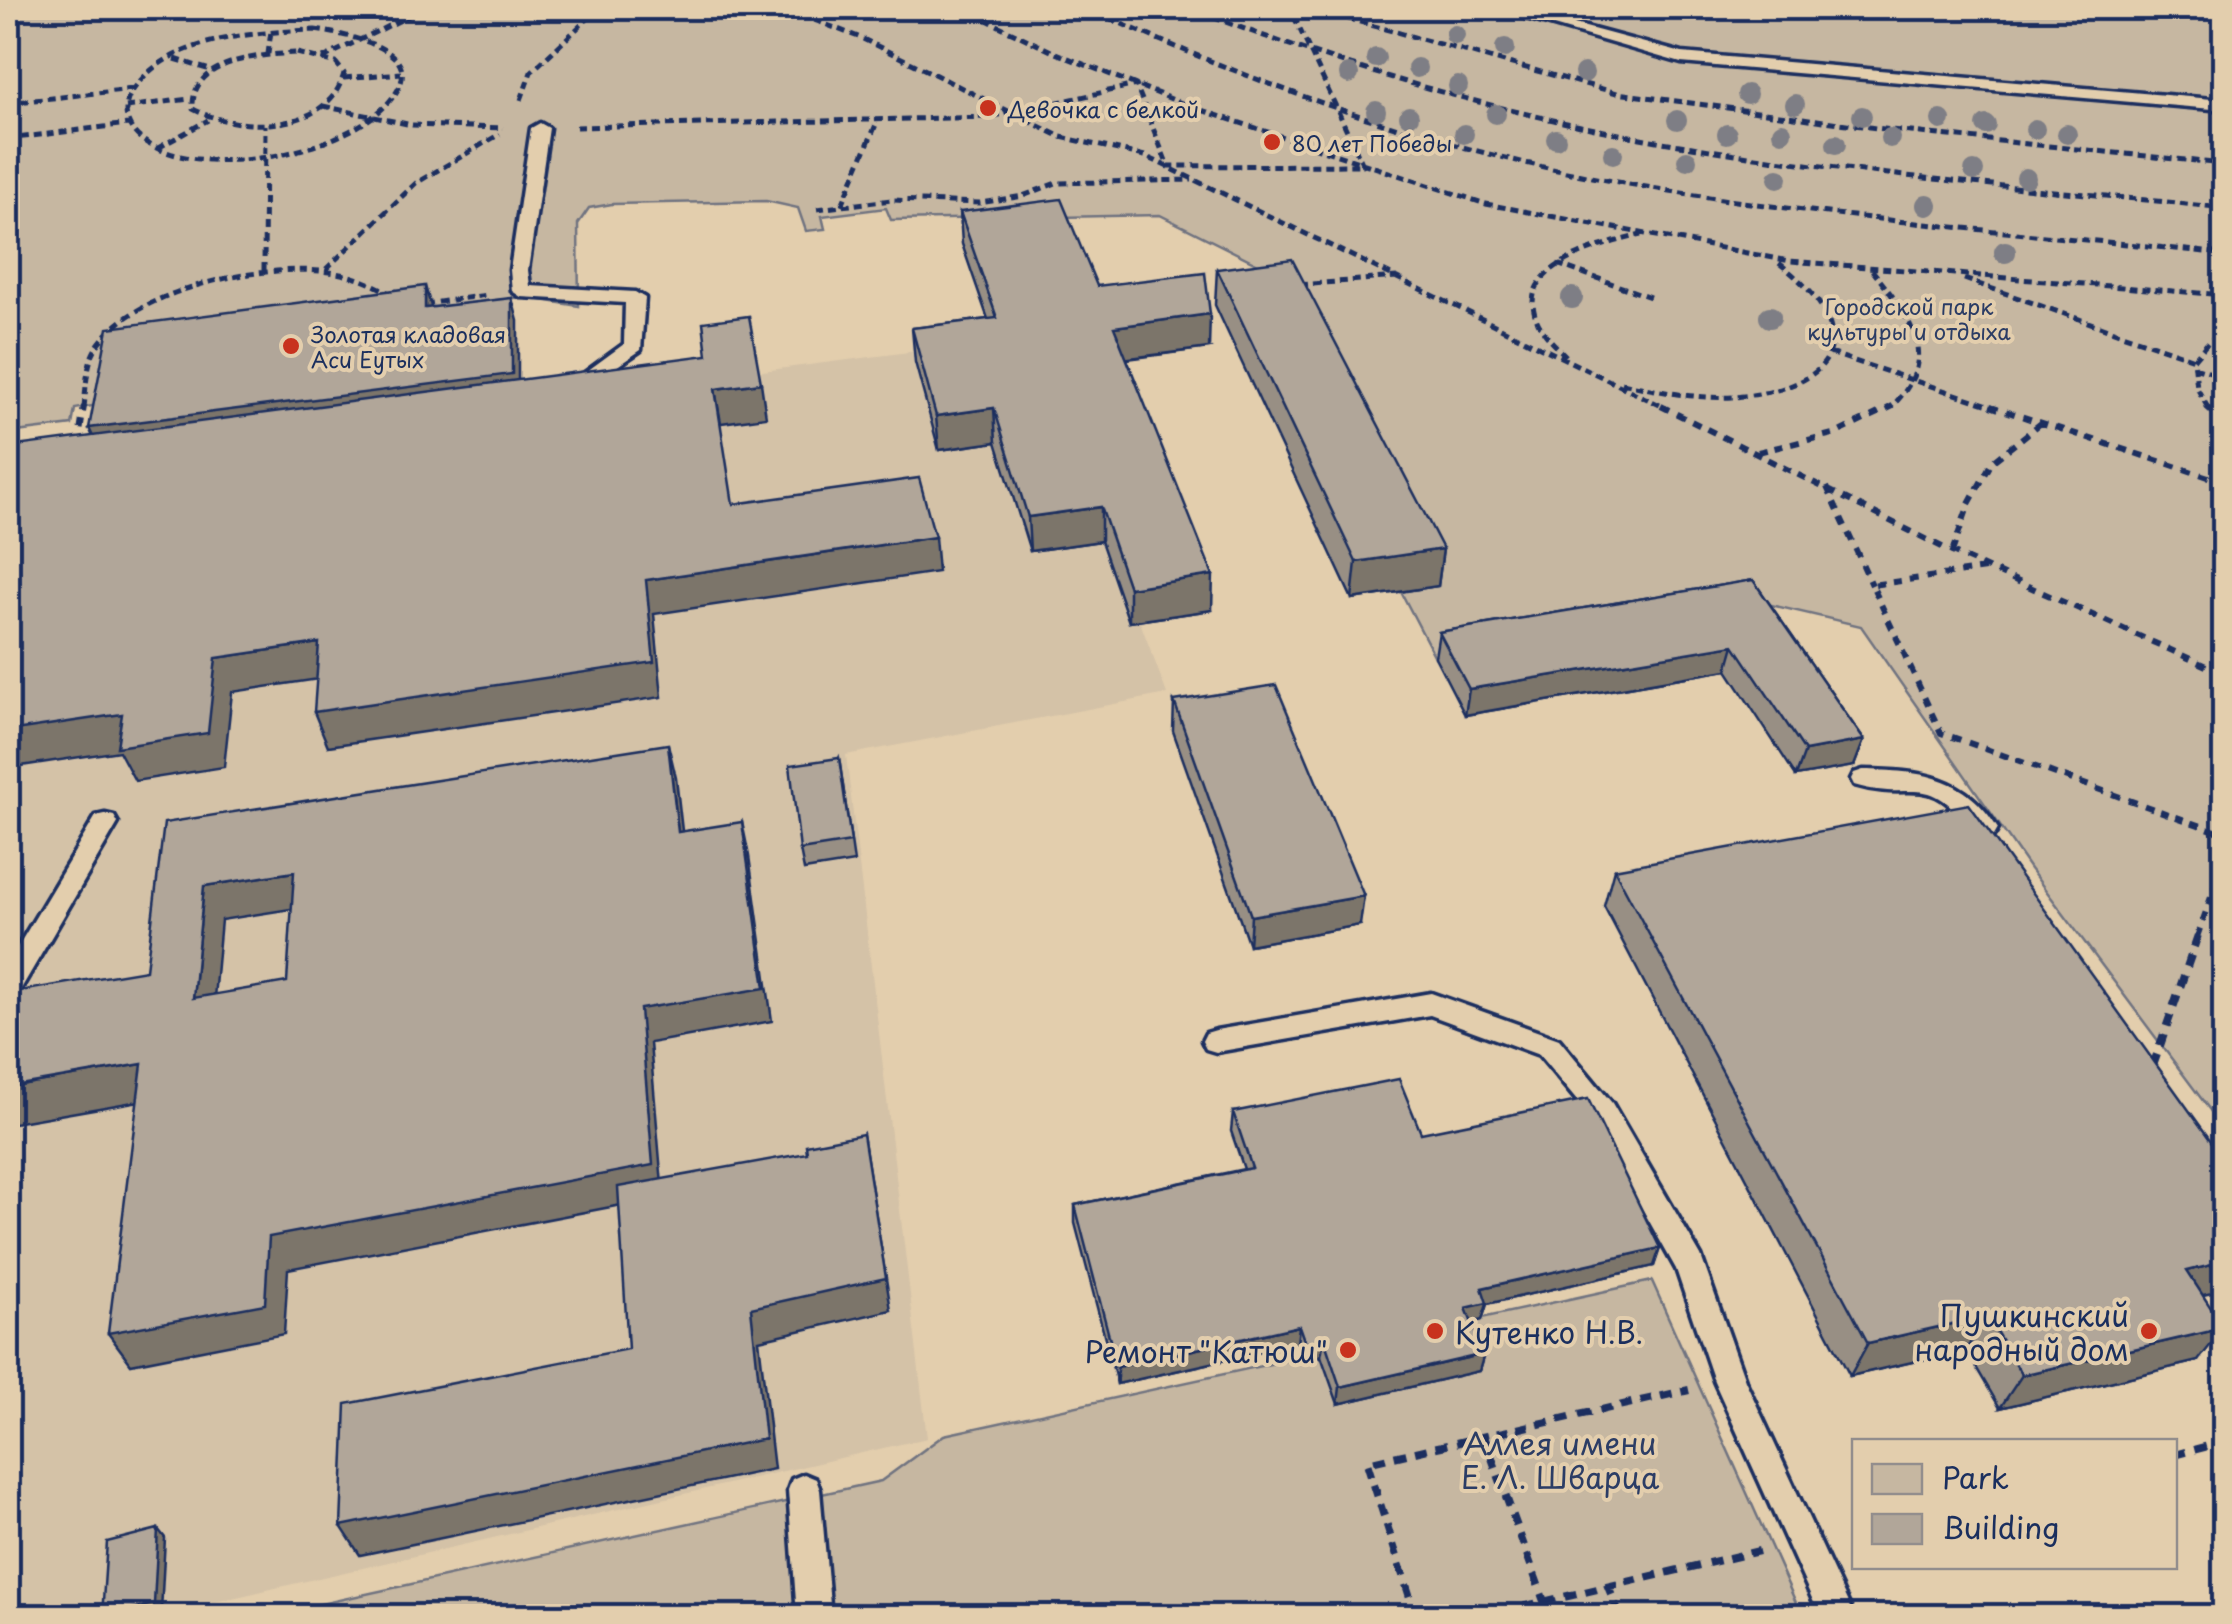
<svg xmlns="http://www.w3.org/2000/svg" width="2232" height="1624" font-family="'Playpen Sans',sans-serif">
  <style>
    .built { fill: #d4c2a7 }
    .green { fill: #c6b7a1; stroke: #707380; stroke-width: 2.5 }
    .lines { fill: none; stroke-linecap: round; stroke-linejoin: round }
    .service-casing { stroke: #1b2f5e; stroke-width: 7 }
    .path-far2 { stroke: #1b2f5e; stroke-width: 5; stroke-dasharray: 8 5; stroke-linecap: butt }
    .path-far1 { stroke: #1b2f5e; stroke-width: 6; stroke-dasharray: 9 8; stroke-linecap: butt }
    .path { stroke: #1b2f5e; stroke-width: 8; stroke-dasharray: 12 9; stroke-linecap: butt }
    .service { fill: #e3cead; fill-rule: evenodd }
    .tree { fill: #7e7e85 }
    .wall { fill: #988f84; stroke: #1b2f5e; stroke-width: 2.5 }
    .shaded-wall { fill: #7c746b; stroke: #1b2f5e; stroke-width: 2.5 }
    .building { fill: #b1a699; stroke: #1b2f5e; stroke-width: 2.5; fill-rule: evenodd }
    .poi-dot { fill: #c8321e; stroke: #e3cead; stroke-width: 4 }
    .labels { text-anchor: middle; dominant-baseline: central; stroke-width: 8; stroke-linejoin: round; paint-order: stroke }
    .far-poi-label { font-size: 22px; fill: #1b2f5e; stroke: #e3cead; text-anchor: start }
    .far-park-label { font-size: 22px; fill: #2c3d65; stroke: #e3cead }
    .near-poi-label { font-size: 30px; fill: #1b2f5e; stroke: #e3cead; text-anchor: end }
    .near-park-label { font-size: 30px; fill: #2c3d65; stroke: #e3cead }
  </style>
  <rect width="100%" height="100%" fill="#e3cead"/>
  <filter id="ink" filterUnits="userSpaceOnUse"><feTurbulence type="fractalNoise" baseFrequency=".01" numOctaves="2"/><feDisplacementMap in="SourceGraphic" scale="20" xChannelSelector="R" yChannelSelector="G"/><feConvolveMatrix kernelMatrix="1 2 1 2 8 2 1 2 1" color-interpolation-filters="sRGB"/></filter>
  <g filter="url(#ink)">
    <path class="built" d="M1033 336 1167 694 846 755 927 1438 154 1616H8V469Z"/>
    <path class="green" d="M8 8H2224V1129L2030 869 1861 626 1754 601 1435 657 1401 592 1436 586 1270 270 1160 215 891 220 886 208 822 216 825 229 806 231 798 208 766 201 612 204 589 208 578 224 579 306 522 297 118 351 109 403 75 409 72 425 8 433Z
      M1652 1281 1802 1616H266L881 1481 944 1435Z"/>
    <g class="lines">
      <g class="service-casing">
        <path id="service" d="M1491 8H1515L1682 53 2224 100V110L1681 63Z
          M540 123 549 128 528 270 530 286 635 292 645 298 641 350 579 392 569 386 572 382 624 344 625 303 521 297 512 291 510 270 531 128Z
          M1863 770C1921 771 1966 775 1998 829L1994 836H1976C1926 766 1917 804 1854 785L1851 779 1854 773Z
          M105 814 114 816 118 823 18 994 8 997V963L96 816Z
          M1431 993 1559 1039 1612 1103 1701 1256 1745 1380 1854 1616H1820L1714 1381 1676 1269 1592 1119 1539 1055 1430 1015 1216 1052 1206 1049 1202 1041 1206 1033 1216 1030Z
          M804 1474 816 1479 820 1490 831 1616H797L788 1490 792 1479Z"/>
      </g>
      <path class="path-far2" d="M764 8 809 18 861 38 1061 137 1145 156 1666 408
        M962 8 1053 52 1189 106 1486 204 1790 261 2224 295
        M1086 8C1247 80 1413 142 1586 176 1796 217 2012 231 2224 254
        M1189 8C1353 72 1524 120 1698 148 1872 177 2049 189 2224 208
        M1309 8 1617 93 1891 130 2224 164
        M315 30C341 34 424 47 397 91 360 153 198 185 140 138 128 128 122 112 129 97 161 37 256 32 315 30Z
        M297 53 336 63 344 73C329 134 239 133 193 109 190 59 260 55 297 53Z
        M268 54 271 31
        M323 58 425 8
        M175 59 213 71
        M344 78 401 73
        M521 100 531 72 599 8
        M8 103 132 89
        M323 106 412 125 503 128
        M126 107 189 99
        M576 127 990 117 1136 85 1168 166 1363 165 1290 8
        M8 139 128 124
        M158 148 208 120
        M842 205 878 120
        M817 209 891 200 980 203 1023 196 1056 183 1192 180
        M1557 264 1650 297
        M326 269 416 183 500 134
        M1872 270C1910 317 1943 358 1890 408
        M264 271 265 125
        M1964 279 2194 359
        M1300 285 1397 277
        M425 304 487 295
        M1830 353 1998 408
        M1566 356C1553 343 1538 330 1534 311 1523 263 1608 243 1641 235
        M2194 367 2224 376
        M1622 383C1662 392 1703 401 1744 396 1851 384 1859 322 1776 261
        M84 408C86 390 86 364 96 348 133 288 264 263 329 272 353 275 372 283 393 295
        M2208 408 2197 388 2194 359 2210 340 2224 335"/>
      <path class="path-far1" d="M1661 406 1952 552 2224 674
        M1990 406 2224 482
        M2206 406 2224 423
        M78 446 84 406
        M1758 452 1837 433 1893 406
        M1827 487 1872 585
        M1952 552 1969 504 1992 462 2041 423
        M1985 569 1872 585 1941 733 2224 834
        M2197 937 2224 860"/>
      <path class="path" d="M2153 1066 2198 935
        M1484 1436 1545 1604
        M2174 1455 2224 1442
        M1607 1584 1620 1616
        M1416 1616 1367 1463 1689 1390
        M1483 1616 1759 1551"/>
      <use href="#service" class="service"/>
    </g>
    <g class="tree">
      <circle cx="1455" cy="35" r="10"/>
      <circle cx="1505" cy="48" r="10"/>
      <circle cx="1376" cy="58" r="10"/>
      <circle cx="1417" cy="68" r="10"/>
      <circle cx="1584" cy="73" r="10"/>
      <circle cx="1349" cy="74" r="10"/>
      <circle cx="1458" cy="86" r="10"/>
      <circle cx="1747" cy="94" r="10"/>
      <circle cx="1795" cy="104" r="10"/>
      <circle cx="1376" cy="111" r="10"/>
      <circle cx="1496" cy="114" r="10"/>
      <circle cx="1409" cy="116" r="10"/>
      <circle cx="1862" cy="116" r="10"/>
      <circle cx="1677" cy="120" r="10"/>
      <circle cx="1941" cy="120" r="10"/>
      <circle cx="1986" cy="125" r="10"/>
      <circle cx="2035" cy="129" r="10"/>
      <circle cx="1782" cy="132" r="10"/>
      <circle cx="1464" cy="134" r="10"/>
      <circle cx="1727" cy="134" r="10"/>
      <circle cx="2067" cy="134" r="10"/>
      <circle cx="1890" cy="138" r="10"/>
      <circle cx="1556" cy="139" r="10"/>
      <circle cx="1836" cy="144" r="10"/>
      <circle cx="1613" cy="154" r="10"/>
      <circle cx="1687" cy="160" r="10"/>
      <circle cx="1974" cy="171" r="10"/>
      <circle cx="1778" cy="178" r="10"/>
      <circle cx="2026" cy="178" r="10"/>
      <circle cx="1927" cy="205" r="11"/>
      <circle cx="2005" cy="252" r="11"/>
      <circle cx="1572" cy="298" r="11"/>
      <circle cx="1770" cy="317" r="11"/>
    </g>
    <path class="wall" d="M960 212 1209 348 1127 359 1212 610 1129 622 1101 541 1030 551 996 442 939 450 915 362 912 328 988 319 962 244Z
      M1217 269 1443 549 1438 586 1352 599 1215 305Z
      M1753 580 1864 740 1854 766 1796 776 1727 670 1465 715 1435 657 1439 632Z
      M1174 701 1360 925 1249 945 1173 731Z
      M839 758 854 862 804 870 800 850Z
      M1614 869 2203 1295 2198 1361 2000 1408 1966 1350 1850 1376 1604 906Z
      M1233 1112 1421 1133 1660 1248 1654 1266 1487 1304 1482 1320 1472 1323 1484 1354 1479 1371 1338 1404 1321 1356 1303 1361 1297 1344 1117 1384 1075 1223V1205L1244 1169 1231 1131Z"/>
    <path class="shaded-wall" d="M425 286 432 310 425 308Z
      M512 298 518 321V397L100 452 89 428Z
      M1210 314 1209 348 1114 360V327Z
      M761 383 766 417 721 423 715 389Z
      M994 408 996 442 939 450 936 416Z
      M1101 507V541L1030 551 1028 517Z
      M935 537 938 572 654 614 662 697 328 746 314 712 646 580Z
      M1443 549 1438 586 1352 599 1356 562Z
      M1213 575 1212 610 1129 622V588Z
      M319 643 332 677 232 692 224 767 135 781 119 751 8 768V731L216 658Z
      M1734 645 1727 670 1465 715 1469 689Z
      M1864 740 1854 766 1796 776 1805 751Z
      M668 744 676 778 686 866 678 832Z
      M742 822 749 856 772 1021 650 1043 663 1197 288 1269 284 1334 131 1364 108 1333 269 1237 640 1009Z
      M294 872 310 906 221 920 211 1031 193 998 204 886Z
      M1364 896 1360 925 1249 945 1251 916Z
      M142 1064 162 1097 8 1124V1087Z
      M863 1134 891 1310 759 1340 774 1469 360 1555 341 1526 751 1308Z
      M1660 1248 1654 1266 1487 1304 1482 1320 1461 1326 1466 1308 1482 1288Z
      M2224 1262V1290L2162 1305 2187 1271Z
      M1987 1316 1966 1350 1850 1376 1868 1343Z
      M1299 1326 1297 1344 1117 1384V1367Z
      M2224 1328 2198 1361 2000 1408 2022 1375Z
      M1324 1339 1321 1356 1303 1361 1305 1343Z
      M1484 1354 1479 1371 1338 1404 1340 1387Z
      M158 1529 165 1538 161 1612 142 1616H103Z"/>
    <path class="building" d="M1061 199 1097 286 1205 273 1210 314 1114 327 1213 575 1129 588 1101 507 1028 517 994 408 936 416 912 328 997 318 960 212Z
      M1292 259 1443 549 1356 562 1217 269Z
      M425 286V308L512 298V374L89 428 108 328Z
      M749 316 761 383 715 389 733 504 919 478 935 537 646 580 654 662 314 712 319 643 216 658 208 733 117 747 122 714 8 731V447L707 355 703 322Z
      M1753 580 1864 740 1805 751 1734 645 1469 689 1439 632Z
      M1276 685 1364 896 1251 916 1174 701Z
      M668 744 678 832 742 822 765 988 640 1009 653 1165 269 1237 265 1304 108 1333 142 1064 8 1087V993L146 970 164 823ZM294 872 287 982 193 998 204 886Z
      M839 758 851 842 800 850 790 765Z
      M1969 804 2224 1159V1262L2187 1271 2224 1328 2022 1375 1987 1316 1868 1343 1614 869Z
      M1399 1079 1421 1133 1588 1099 1660 1248 1482 1288 1487 1303 1466 1308 1484 1354 1340 1387 1324 1339 1305 1343 1299 1326 1117 1367 1075 1205 1252 1168 1233 1112Z
      M863 1134 886 1278 751 1308 765 1439 341 1526 346 1404 628 1349 618 1187 807 1153 806 1145Z
      M158 1529 154 1604 102 1616 107 1542Z"/>
  </g>
  <g class="poi-dot">
    <circle cx="988" cy="108" r="10"/>
    <circle cx="1272" cy="142" r="10"/>
    <circle cx="291" cy="346" r="10"/>
    <circle cx="1435" cy="1331" r="10"/>
    <circle cx="2149" cy="1331" r="10"/>
    <circle cx="1348" cy="1350" r="10"/>
  </g>
  <g class="labels">
    <g class="far-poi-label">
      <text x="1008" y="108">Девочка с белкой</text>
      <text x="1292" y="142">80 лет Победы</text>
      <text x="311" y="333">Золотая кладовая<tspan x="311" dy="25">Аси Еутых</tspan></text>
    </g>
    <g class="far-park-label">
      <text x="1909" y="305">Городской парк<tspan x="1909" dy="25">культуры и отдыха</tspan></text>
    </g>
    <g class="near-poi-label">
      <text x="2129" y="1314">Пушкинский<tspan x="2129" dy="34">народный дом</tspan></text>
      <text x="1455" y="1331" text-anchor="start">Кутенко Н.В.</text>
      <text x="1328" y="1350">Ремонт "Катюш"</text>
    </g>
    <g class="near-park-label">
      <text x="1560" y="1442">Аллея имени<tspan x="1560" dy="34">Е. Л. Шварца</tspan></text>
    </g>
  </g>
  <rect width="2232" height="1624" fill="none" stroke="#e3cead" stroke-width="40"/>
  <rect x="20" y="20" width="2192" height="1584" fill="none" stroke="#1b2f5e" stroke-width="4" filter="url(#ink)"/>
  <rect x="1852" y="1439" width="325" height="130" fill="#e3cead" stroke="#938e8d" stroke-width="2.5"/>
  <rect x="1872" y="1464" width="50" height="30" fill="#c6b7a1" stroke="#938e8d" stroke-width="2.5"/>
  <text x="1942" y="1489" font-size="30" fill="#1b2f5e">Park</text>
  <rect x="1872" y="1514" width="50" height="30" fill="#b1a699" stroke="#938e8d" stroke-width="2.5"/>
  <text x="1942" y="1539" font-size="30" fill="#1b2f5e">Building</text>
</svg>
